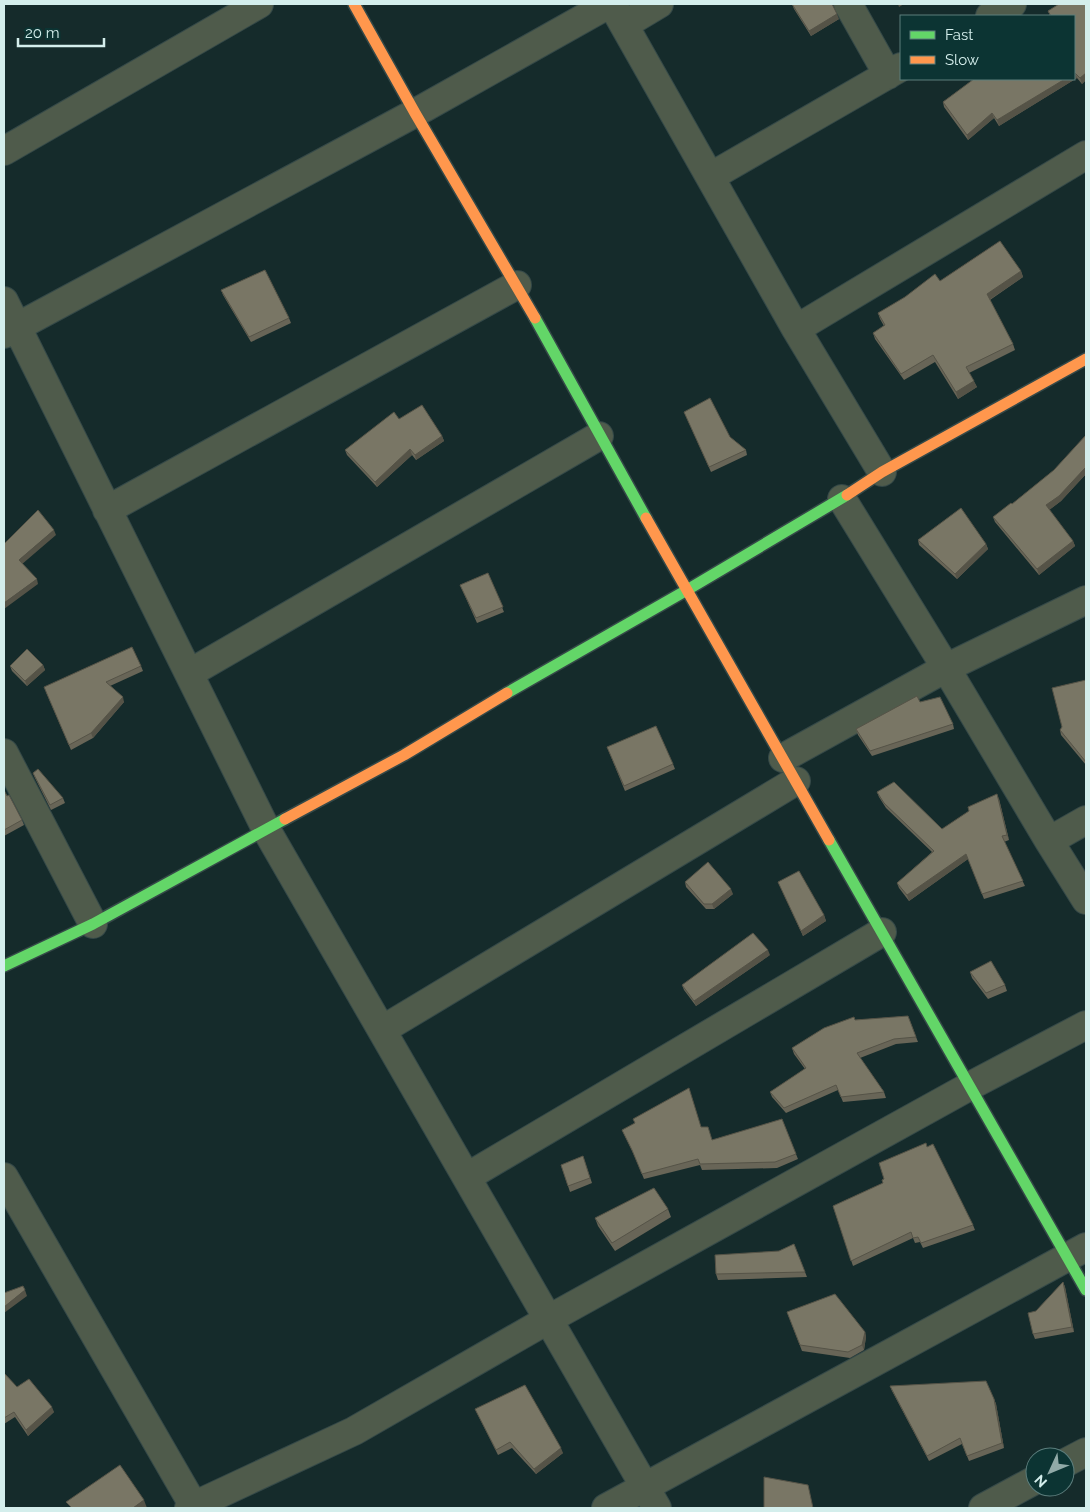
<svg xmlns="http://www.w3.org/2000/svg" width="1090" height="1512" font-family="Raleway,sans-serif">
  <style>
    .lines { fill: none; stroke-linecap: round; stroke-linejoin: round }
    .street-casing { stroke: #354948; stroke-width: 30 }
    .fast-casing { stroke: #354948; stroke-width: 14 }
    .slow-casing { stroke: #354948; stroke-width: 14 }
    .street { stroke: #4f5b4b; stroke-width: 28 }
    .fast { stroke: #63d668; stroke-width: 11 }
    .slow { stroke: #ff974d; stroke-width: 11 }
    .wall { fill: #686557 }
    .shaded-wall { fill: #555347 }
    .building { fill: #797665; stroke: #555347 }
  </style>
  <rect width="100%" height="100%" fill="#152b2b"/>
  <g class="lines">
    <g class="street-casing">
      <path id="street" d="M612 4 796 329 882 472
        M848 4 888 75
        M990 16 1012 4
        M624 25 659 4
        M4 151 259 4
        M710 177 901 67
        M4 301 267 831 657 1508
        M796 329 1086 155
        M4 334 415 113 609 4
        M842 499 946 668 1049 841 1086 900
        M107 510 517 285
        M190 673 599 436
        M4 753 93 924
        M783 758 946 668 1086 600
        M1049 841 1086 820
        M382 1030 796 781
        M4 1177 195 1508
        M467 1177 882 932
        M1065 1463 1086 1452
        M189 1508 354 1431 549 1319 970 1086 1086 1025
        M606 1508 1086 1247
        M983 1508 1035 1480"/>
    </g>
    <g class="fast-casing">
      <path id="fast" d="M535 318 646 518
        M507 693 687 590 847 495
        M829 840 1086 1290
        M4 966 93 924 285 819"/>
    </g>
    <g class="slow-casing">
      <path id="slow" d="M354 4 415 113 535 318
        M847 495 882 472 1086 359
        M646 518 829 840
        M285 819 404 755 507 693"/>
    </g>
    <use href="#street" class="street"/>
    <use href="#fast" class="fast"/>
    <use href="#slow" class="slow"/>
  </g>
  <path class="wall" d="M792 4 839 19 811 36 794 9Z
    M1059 4H1086V80L1082 84 1077 78 999 126 994 118 968 140 944 107 943 102 974 79H1074V16H1050L1048 11Z
    M1021 271 1023 277 990 300 1013 344 1015 350 969 373 977 387 958 399 935 362 904 380 875 339 873 333 884 326 880 319 878 313 940 281Z
    M221 290 289 318 291 323 251 342 223 295Z
    M684 412 730 437 746 450 747 455 711 472Z
    M399 419 442 436 444 441 416 460 412 455 377 487 347 455 345 450Z
    M1086 436V474L1061 501 1049 510 1073 541 1075 546 1039 575 995 522 993 517 1012 504 1054 470Z
    M918 540 986 544 988 549 957 579 919 545Z
    M488 573 504 612 477 623 460 585Z
    M43 665 45 670 27 686 12 671 10 666Z
    M141 666 143 671 110 686 124 702 93 738 71 750 46 692Z
    M1086 680V765L1061 735 1060 730 1062 727Z
    M920 702 953 724 954 729 872 756 858 735 856 729Z
    M607 747 673 764 675 769 625 791Z
    M33 773 63 798 65 803 51 810 35 778Z
    M4 790 7 796 22 820 24 825 4 836Z
    M877 792 942 829 999 799 1009 840 1004 842 1025 886 984 899 968 859 909 901 899 888 897 883 932 852 886 808 879 797Z
    M685 882 733 894 714 909H706L686 887Z
    M778 882 824 915 826 921 803 936Z
    M770 955 696 1006 684 990 682 985Z
    M970 972 1005 985 1007 991 988 999 972 978Z
    M908 1016 918 1042 896 1044 860 1058 884 1092 886 1098 843 1102 838 1090 786 1113 772 1097 770 1092 805 1069 794 1054 792 1048 855 1020Z
    M782 1119 798 1159 777 1168 702 1170 700 1165 644 1179 634 1155 622 1130 701 1127 712 1140Z
    M927 1147 973 1225 975 1230 923 1248 920 1242 915 1243 913 1238 853 1266 833 1206 883 1183 884 1179Z
    M583 1156 592 1183 570 1192 561 1165Z
    M668 1209 671 1217 615 1251 598 1226 595 1218Z
    M794 1244 807 1277 718 1280 716 1274 779 1251Z
    M1063 1282 1065 1287 1074 1332 1035 1339 1033 1334 1036 1311Z
    M787 1312 865 1332 866 1337 864 1350 850 1358 802 1351Z
    M4 1373 17 1387 54 1412 28 1436 15 1417 4 1424Z
    M890 1386 994 1399 996 1404 1004 1448 969 1461 962 1444 929 1461 892 1391Z
    M475 1409 563 1453 536 1474 512 1448 498 1455Z"/>
  <path class="shaded-wall" d="M898 4H904L899 7Z
    M837 14 839 19 811 36 809 31Z
    M1074 73H1075L1077 78 999 126 997 120 1065 79H1074Z
    M1086 73V80L1082 84 1080 78Z
    M992 113 994 118 968 140 967 135Z
    M1021 271 1023 277 989 300 987 294Z
    M974 381 977 387 958 399 956 392Z
    M442 436 444 441 416 460 415 455Z
    M410 449 412 455 377 487 375 482Z
    M1085 468 1086 474 1061 501 1048 511 1046 505Z
    M54 530 56 535 21 565 19 560Z
    M1073 541 1075 546 1039 575 1037 569Z
    M986 544 988 549 957 579 955 574Z
    M37 579 38 584 4 609V603Z
    M43 665 45 670 27 686 25 681Z
    M123 697 124 702 93 738 91 733Z
    M997 794 999 799 1009 840 1007 835Z
    M966 854 968 859 909 901 907 895Z
    M731 889 733 894 714 909 712 904Z
    M824 915 826 921 803 936 801 931Z
    M768 950 770 955 696 1006 694 1001Z
    M1063 1282 1065 1287 1074 1332 1072 1327Z
    M25 1290 27 1296 4 1313V1307Z
    M865 1332 866 1337 864 1350 862 1345Z
    M994 1399 996 1404 1004 1448 1002 1443Z
    M52 1407 54 1412 28 1436 26 1430Z
    M561 1448 563 1453 536 1474 534 1469Z
    M144 1500 147 1508H133Z"/>
  <path class="building" d="M792 4H832L837 14 809 31Z
    M1059 4H1086V73L1080 78 1075 73H1074V16H1051L1048 11Z
    M974 79H1065L997 120 992 113 967 135 943 102Z
    M1000 241 1021 271 987 294 1013 344 966 367 974 381 956 392 933 355 901 374 873 333 885 325 878 313 905 297 935 274 940 281Z
    M265 270 289 318 249 337 221 290Z
    M710 398 730 437 746 450 709 467 684 412Z
    M422 405 442 436 415 455 410 449 375 482 345 450 394 412 399 419Z
    M1086 435V469L1085 468 1059 496 1046 505 1073 541 1037 569 993 517 1011 503 1012 504 1054 470Z
    M961 508 986 544 955 574 918 540Z
    M38 510 54 530 19 560 37 579 4 603V544Z
    M488 573 503 607 476 618 460 585Z
    M132 647 141 666 106 682 123 697 91 733 69 745 44 687Z
    M27 649 43 665 25 681 10 666Z
    M1086 680V762L1060 730 1062 727 1052 688Z
    M917 696 920 702 940 697 953 724 870 751 856 729Z
    M656 726 673 764 624 786 607 747Z
    M38 769 63 798 50 805 33 773Z
    M894 782 942 829 969 811 968 807 997 794 1007 835 1002 836 1023 881 982 894 966 854 907 895 897 883 934 851 884 803 877 792Z
    M4 790 7 796 9 795 22 820 4 830Z
    M708 862 731 889 712 904H704L685 882Z
    M799 871 824 915 801 931 778 882Z
    M753 933 768 950 694 1001 682 985Z
    M991 961 1005 985 986 993 970 972Z
    M908 1016 916 1037 894 1039 857 1053 884 1092 841 1097 836 1085 784 1108 770 1092 806 1068 792 1048 824 1028 854 1017 855 1020Z
    M689 1088 701 1127H708L712 1140 782 1119 796 1154 775 1162 700 1164 698 1159 642 1174 632 1150 622 1130 635 1123 633 1119Z
    M926 1143 927 1147 933 1144 973 1225 921 1243 918 1237 913 1238 911 1232 851 1261 833 1206 883 1183 882 1180 884 1179 879 1163Z
    M583 1156 590 1178 568 1186 561 1165Z
    M654 1188 668 1209 612 1243 595 1218Z
    M794 1244 805 1272 716 1274 715 1255 779 1251Z
    M1063 1282 1072 1327 1033 1334 1028 1313 1036 1311Z
    M23 1286 25 1290 4 1307V1293Z
    M835 1294 865 1332 862 1345 848 1352 800 1345 787 1312Z
    M4 1373 17 1387 29 1379 52 1407 26 1430 14 1412 4 1418Z
    M986 1381 994 1399 1002 1443 967 1456 960 1438 927 1456 890 1386Z
    M525 1385 561 1448 534 1469 510 1442 496 1450 475 1409Z
    M120 1465 144 1500 133 1508H72L66 1502Z
    M764 1477 808 1485 813 1508H764Z"/>
  <rect width="1090" height="1512" fill="none" stroke="#d4eeec" stroke-width="10"/>
  <rect x="900" y="15" width="175" height="65" fill="#0c3433" stroke="#5c7e7d"/>
  <rect x="910" y="31" width="25" height="8" fill="#63d668" stroke="#5c7e7d"/>
  <text x="945" y="40" font-size="15" fill="#d4eeec">Fast</text>
  <rect x="910" y="56" width="25" height="8" fill="#ff974d" stroke="#5c7e7d"/>
  <text x="945" y="65" font-size="15" fill="#d4eeec">Slow</text>
  <g transform="translate(1050 1472) rotate(226)"><circle r="24" fill="#0c3433" stroke="#5c7e7d"/>
  <path d="M0-4L9 19L0 12L-9 19Z" fill="#91aaa8"/>
  <text y="-8" font-size="14" font-weight="bold" text-anchor="middle" fill="#d4eeec">N</text>
  </g>
  <path d="M18 38v8h86v-8" fill="none" stroke="#d4eeec" stroke-width="2.5"/>
  <text x="25" y="38" font-size="15" fill="#d4eeec" stroke="#0c3433" stroke-width="4" paint-order="stroke">20 m</text>
</svg>
